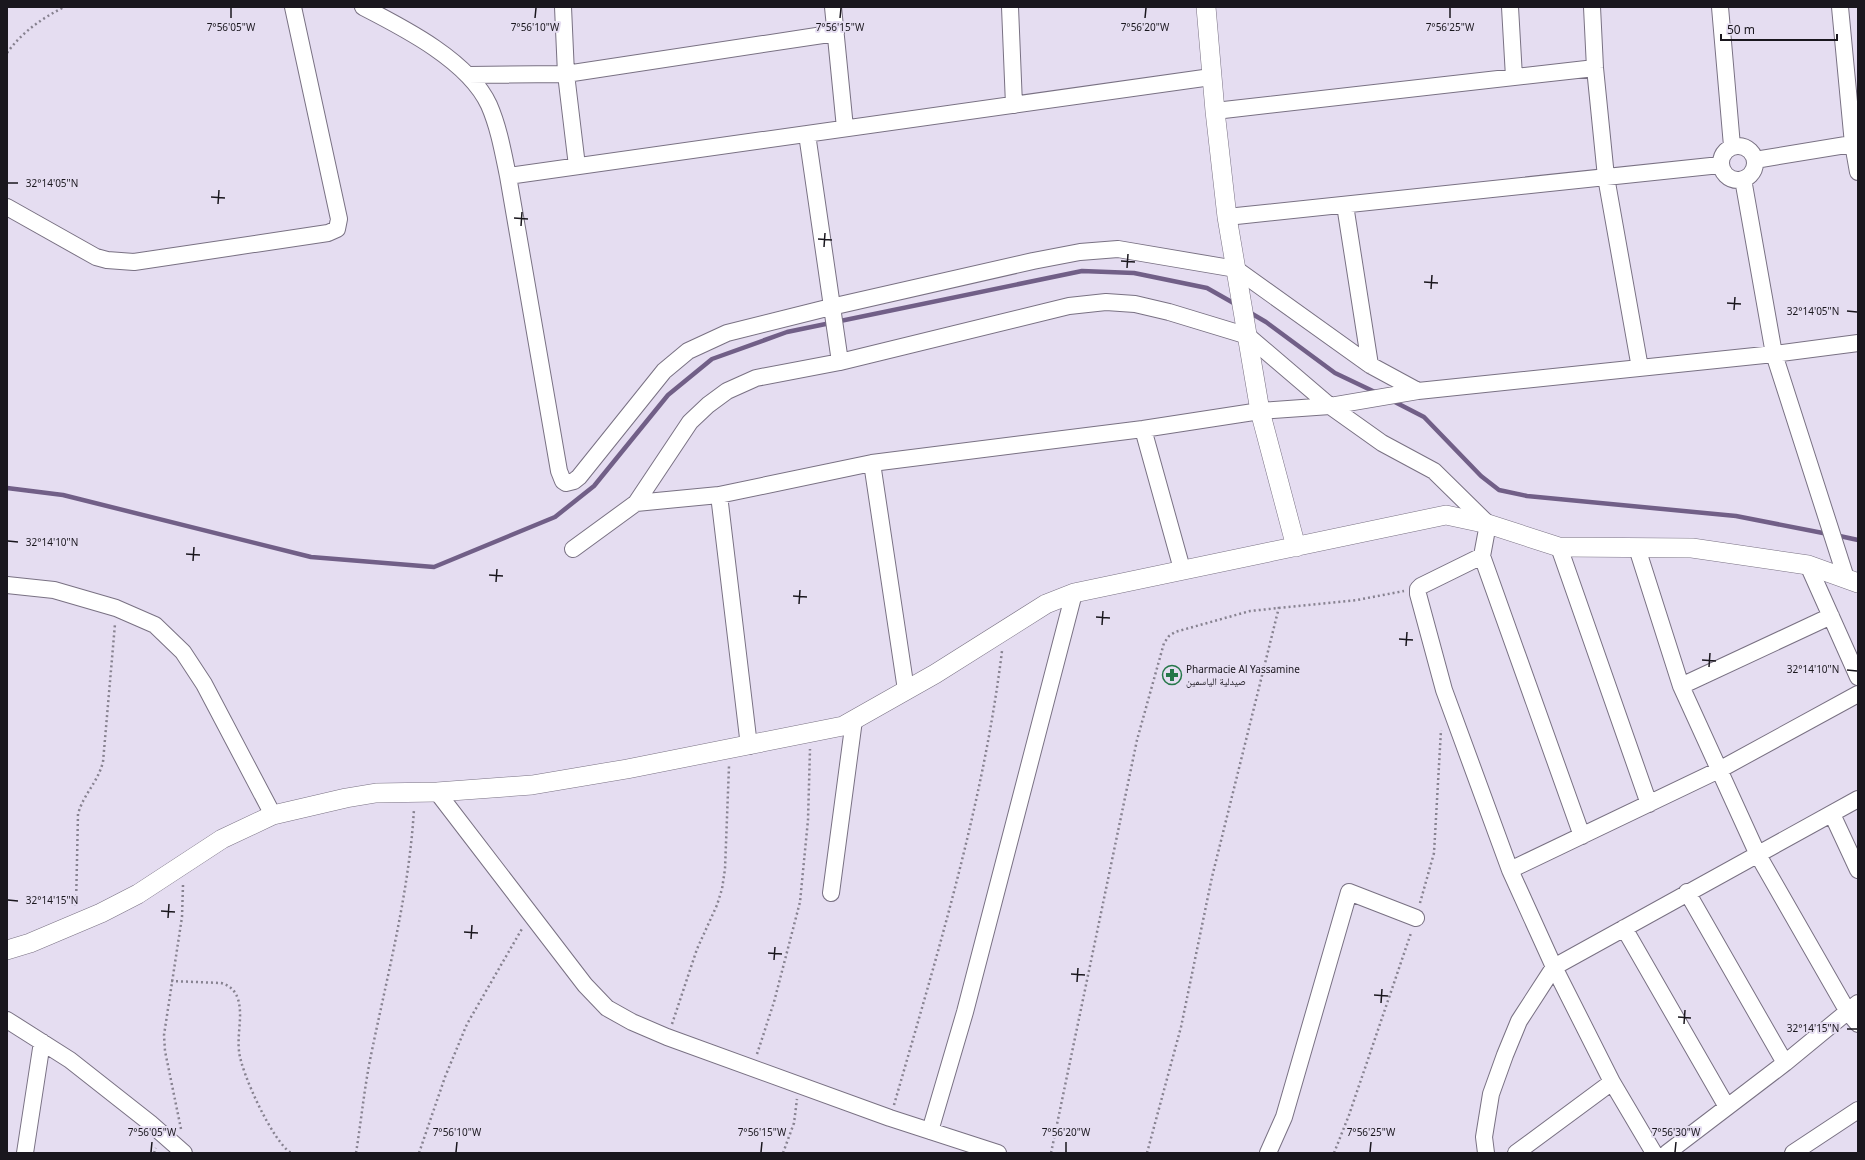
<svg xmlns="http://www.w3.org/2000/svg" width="1865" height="1160" font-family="'Noto Sans','Noto Naskh Arabic',sans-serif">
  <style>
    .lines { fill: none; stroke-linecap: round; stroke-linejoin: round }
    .stream { stroke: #715f87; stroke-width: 4.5 }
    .minor-casing { stroke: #797183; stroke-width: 18 }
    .tertiary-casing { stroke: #797183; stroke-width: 20 }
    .path { stroke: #878290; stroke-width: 2.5; stroke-dasharray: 2 3; stroke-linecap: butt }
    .minor { stroke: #fff; stroke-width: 16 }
    .tertiary { stroke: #fff; stroke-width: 19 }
    .ticks { fill: none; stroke: #1a171e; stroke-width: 1.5 }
    .labels { text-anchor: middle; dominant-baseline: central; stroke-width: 4; stroke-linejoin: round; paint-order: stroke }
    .poi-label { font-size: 10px; fill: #1a171e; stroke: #e5ddf1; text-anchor: start }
    .ticks-label { font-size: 10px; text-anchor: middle; fill: #1a171e; stroke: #e5ddf1; stroke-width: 4; stroke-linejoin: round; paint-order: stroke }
  </style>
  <rect width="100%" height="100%" fill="#e5ddf1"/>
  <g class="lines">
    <path class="stream" d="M1249 312 1266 322 1335 373 1377 393
      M1391 400 1424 417 1481 476 1499 490 1527 496 1736 516 1828 534
      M7 488 63 495 311 557 434 567 555 517 594 486 668 395 712 359 787 332 1082 271 1134 273 1207 288 1237 305
      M1835 535 1858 540"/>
    <g class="minor-casing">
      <path id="minor" d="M363 7C404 28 469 61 489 105 499 128 503 152 508 176L559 471 563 481 566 483 574 481 579 477 664 371 688 351 727 333 831 307 1033 261 1080 252 1118 249 1236 269 1370 365 1418 391
        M563 7 566 74 577 166
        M833 7 845 128
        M1010 7 1014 105
        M1510 7 1514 77
        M1592 7 1595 68 1606 177 1640 368
        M1720 7 1732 146
        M1840 7 1853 144 1858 172
        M468 75 566 74 836 33
        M1215 111 1595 68
        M807 134 840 362
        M1721 163a17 17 0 1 1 34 0a17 17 0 1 1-34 0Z
        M1755 160 1858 143
        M508 176 1211 77
        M1743 179 1774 354 1846 578
        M1345 205 1370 365
        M7 207 96 257 107 260 134 262 328 233 337 229 339 219 293 7
        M1227 217 1720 165
        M1143 429 1182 569
        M872 463 906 690
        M719 495 749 746
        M636 503 719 495 872 463 1143 429 1260 411 1330 406 1418 391 1774 354 1858 343
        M1559 547 1649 804
        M1637 548 1681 686 1758 855 1848 1012 1858 1024
        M573 549 636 503 690 422 708 405 727 391 756 378 840 362 1069 306 1106 302 1135 304 1169 312 1248 336 1330 406 1382 443 1434 471 1488 524 1482 556 1421 586 1418 589V594L1444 690 1510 870 1554 967 1612 1082 1654 1153
        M1482 556 1582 836
        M1808 565 1858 677
        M7 585 54 590 116 608 155 625 183 652 204 684 273 815
        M1681 686 1831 616
        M437 792 585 985 607 1008 632 1022 667 1037 890 1118 998 1153
        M1832 814 1858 870
        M1510 870 1719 770 1858 694
        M1687 892 1785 1063
        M831 893 854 720
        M1624 928 1727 1107
        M7 1020 70 1060 150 1123 184 1153
        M930 1131 965 1012 1074 593
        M25 1153 42 1042
        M1268 1153 1284 1117 1349 892 1416 918
        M1486 1153 1484 1137 1491 1094 1505 1055 1519 1021 1554 967 1858 799
        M1516 1153 1612 1082
        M1667 1153 1785 1063 1858 1003
        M1793 1153 1858 1110"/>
    </g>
    <g class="tertiary-casing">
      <path id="tertiary" d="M1206 7 1215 111 1227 217 1260 411 1296 547
        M7 950 30 943 101 913 138 894 222 839 273 815 346 798 376 793 437 792 532 785 627 769 843 726 935 674 1046 604 1074 593 1446 515 1488 524 1559 547 1692 548 1808 565 1858 583"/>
    </g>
    <path class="path" d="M7 53C22 32 41 19 64 7
      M1420 903 1434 853 1441 730
      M76 906 78 814C84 793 97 784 103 762L115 624
      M171 981 221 983C229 985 235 990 238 999 243 1016 237 1033 239 1051 241 1073 273 1142 291 1153
      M672 1024 697 949 717 905 722 889 725 869 729 766
      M757 1054 774 1002 800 902 808 820 810 749
      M894 1105C937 955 983 806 1002 651
      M181 1129 165 1051 164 1035 182 917 183 885
      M154 1153 156 1148
      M356 1153C361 1122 364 1091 370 1060 387 976 409 894 414 809
      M419 1153 445 1077 467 1024 523 927
      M783 1153 794 1123 797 1099
      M1051 1153 1137 740 1164 643 1169 636 1175 632 1250 611 1357 600 1404 591
      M1147 1153 1181 1027 1212 877 1279 607
      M1334 1153 1349 1115 1411 933"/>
    <use href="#minor" class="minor"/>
    <use href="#tertiary" class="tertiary"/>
  </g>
  <path class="ticks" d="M231 18V8M535 18 536 8M840 18 841 8M1145 18 1146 8M1450 18V8M8 183H18M211 197 225 198M218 204 219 190M514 218 528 219M521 226 522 212M818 239 832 240M824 247 825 233M1121 261 1135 262M1127 268 1128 254M1424 282 1438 283M1431 289 1432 275M1727 303 1741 304M1734 310 1735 297M1847 311 1857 312M8 541 18 542M186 554 200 555M193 561 194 547M489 575 503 576M496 582 497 569M793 596 807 597M799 604 800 590M1096 617 1110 618M1102 625 1103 611M1399 639 1413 640M1406 646 1407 632M1702 660 1716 661M1709 667 1710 653M1847 670 1857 671M8 900 18 901M161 911 175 912M168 918 169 904M464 932 478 933M471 939 472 925M768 953 782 954M774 960 775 947M1071 974 1085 975M1077 982 1078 968M1374 995 1388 996M1381 1003 1382 989M1678 1017 1691 1018M1684 1024 1685 1010M1847 1029H1857M151 1152 152 1142M456 1152 457 1142M761 1152 762 1142M1066 1152V1142M1370 1152 1371 1142M1675 1152 1676 1142"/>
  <defs>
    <g id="pharmacy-ring" transform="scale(1)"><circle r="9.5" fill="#e5ddf1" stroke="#257749" stroke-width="1.5"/><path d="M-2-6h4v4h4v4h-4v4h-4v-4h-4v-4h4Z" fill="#257749"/></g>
  </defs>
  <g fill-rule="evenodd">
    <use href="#pharmacy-ring" x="1172" y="675"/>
  </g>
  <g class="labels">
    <g class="poi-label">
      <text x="1186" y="669">Pharmacie Al Yassamine<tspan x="1186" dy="12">صيدلية الياسمين</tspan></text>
    </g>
  </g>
  <g class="ticks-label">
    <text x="231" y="31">7°56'05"W</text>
    <text x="535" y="31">7°56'10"W</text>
    <text x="840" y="31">7°56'15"W</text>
    <text x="1145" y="31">7°56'20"W</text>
    <text x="1450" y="31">7°56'25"W</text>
    <text x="52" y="187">32°14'05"N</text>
    <text x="1813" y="315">32°14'05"N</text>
    <text x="52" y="546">32°14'10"N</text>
    <text x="1813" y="673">32°14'10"N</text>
    <text x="52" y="904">32°14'15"N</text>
    <text x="1813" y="1032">32°14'15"N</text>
    <text x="152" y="1136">7°56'05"W</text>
    <text x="457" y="1136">7°56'10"W</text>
    <text x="762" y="1136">7°56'15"W</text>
    <text x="1066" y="1136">7°56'20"W</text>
    <text x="1371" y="1136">7°56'25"W</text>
    <text x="1676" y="1136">7°56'30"W</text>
  </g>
  <rect width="1865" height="1160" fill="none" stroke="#1a171e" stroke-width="16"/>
  <path d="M1721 34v6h116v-6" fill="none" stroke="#1a171e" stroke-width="2"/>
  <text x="1727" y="34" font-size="12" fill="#1a171e" stroke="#e5ddf1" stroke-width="3" paint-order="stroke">50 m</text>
</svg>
